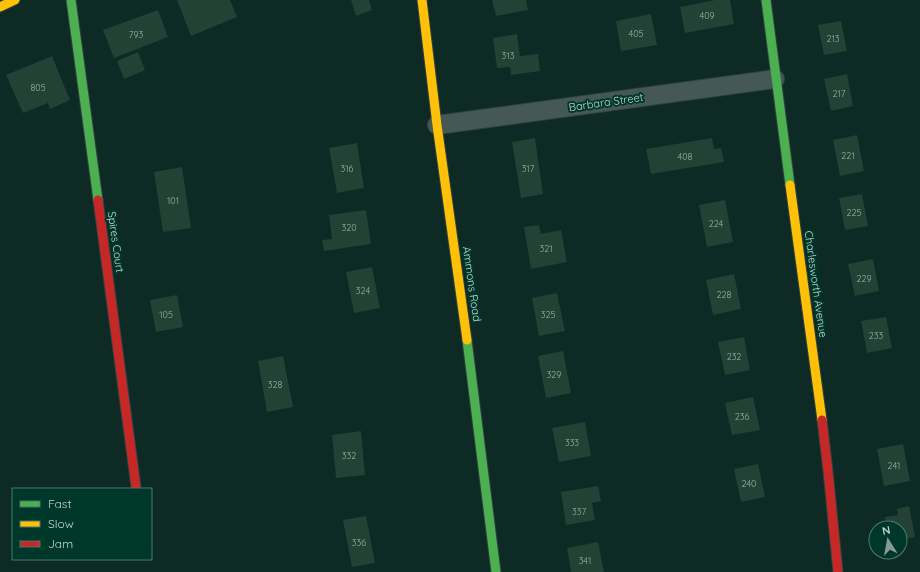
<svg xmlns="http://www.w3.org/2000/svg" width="920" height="572" font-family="Quicksand,sans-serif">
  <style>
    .building { fill: #234135 }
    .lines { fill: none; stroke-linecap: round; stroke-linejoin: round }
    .street-casing { stroke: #2f433f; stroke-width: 20 }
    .fast-casing { stroke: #2f433f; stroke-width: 11 }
    .slow-casing { stroke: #2f433f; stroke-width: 11 }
    .jam-casing { stroke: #2f433f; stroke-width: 11 }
    .street { stroke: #465854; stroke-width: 18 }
    .fast { stroke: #4caf50; stroke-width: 9 }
    .slow { stroke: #ffc107; stroke-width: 9 }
    .jam { stroke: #c62828; stroke-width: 9 }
    .labels { text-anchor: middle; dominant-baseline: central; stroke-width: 4; stroke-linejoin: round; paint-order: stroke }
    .number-label { font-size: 9px; fill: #9ab4aa }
    .street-label { font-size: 11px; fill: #c1dad1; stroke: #00372b }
  </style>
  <rect width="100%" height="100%" fill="#0d2a24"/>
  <path class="building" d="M177 0H230L237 17 191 36Z
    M351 0H369L372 10 356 16Z
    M492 0H526L528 10 496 16Z
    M715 0H730L734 24 685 33 680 7Z
    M158 10 168 37 114 58 103 30Z
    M651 14 657 45 621 51 616 21Z
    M841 21 847 51 824 55 818 25Z
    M517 34 520 56 538 54 540 71 511 75 510 67 497 68 493 38Z
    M138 52 145 70 124 79 117 61Z
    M52 56 70 100 50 109 48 103 23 113 6 75Z
    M847 74 853 106 831 111 824 79Z
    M857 135 864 171 840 176 833 140Z
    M535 138 543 194 521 198 512 142Z
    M712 138 714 149 721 148 724 162 651 174 646 149Z
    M357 143 364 188 337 193 329 148Z
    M182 167 191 228 163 232 154 172Z
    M862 194 868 226 845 230 839 198Z
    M725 200 733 242 707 247 699 205Z
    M366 210 371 244 324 251 322 240 332 239 329 215Z
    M539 225 541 234 561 230 567 262 531 269 524 227Z
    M873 259 879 291 855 296 848 264Z
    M372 267 380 308 354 313 346 272Z
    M734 274 741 309 713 315 706 280Z
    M557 293 565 331 539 336 532 298Z
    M177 295 183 327 156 332 150 300Z
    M886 317 892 348 867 353 861 321Z
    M744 337 750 370 725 375 718 342Z
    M563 351 571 393 546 398 538 356Z
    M283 356 293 407 267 412 258 361Z
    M753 397 760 430 732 435 725 403Z
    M585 422 591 456 559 462 552 428Z
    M361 431 365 475 336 478 332 435Z
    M903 444 910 481 884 486 877 449Z
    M758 464 765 497 741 502 734 469Z
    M598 486 601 501 592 503 595 520 566 525 561 492Z
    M909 506 915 537 900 540V528H887L885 517 898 515 897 509Z
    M366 516 375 563 352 567 343 520Z
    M598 542 604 572H571L567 548Z"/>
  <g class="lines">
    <g class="street-casing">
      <path id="street" d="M437 125 775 79"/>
    </g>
    <g class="fast-casing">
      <path id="fast" d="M71 0 98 200
        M766 0 790 185
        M467 340 496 572"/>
    </g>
    <g class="slow-casing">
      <path id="slow" d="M422 0 437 125 467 340
        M0 7 15 0
        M790 185 822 420"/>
    </g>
    <g class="jam-casing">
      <path id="jam" d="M98 200 136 487
        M822 420 828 471 838 572"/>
    </g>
    <use href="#street" class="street"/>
    <use href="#fast" class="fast"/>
    <use href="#slow" class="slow"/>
    <use href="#jam" class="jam"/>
  </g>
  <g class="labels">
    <g class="number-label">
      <text x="707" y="15">409</text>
      <text x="636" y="33">405</text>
      <text x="136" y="34">793</text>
      <text x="833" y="38">213</text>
      <text x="508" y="55">313</text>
      <text x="38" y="87">805</text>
      <text x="839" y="93">217</text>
      <text x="848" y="155">221</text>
      <text x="685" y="156">408</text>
      <text x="347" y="168">316</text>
      <text x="528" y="168">317</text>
      <text x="173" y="200">101</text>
      <text x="854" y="212">225</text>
      <text x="716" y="223">224</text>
      <text x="349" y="227">320</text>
      <text x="546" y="248">321</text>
      <text x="864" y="278">229</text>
      <text x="363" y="290">324</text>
      <text x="724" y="294">228</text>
      <text x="166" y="314">105</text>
      <text x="548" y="314">325</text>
      <text x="876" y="335">233</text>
      <text x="734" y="356">232</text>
      <text x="554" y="374">329</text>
      <text x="275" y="384">328</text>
      <text x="742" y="416">236</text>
      <text x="572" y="442">333</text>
      <text x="349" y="455">332</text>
      <text x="894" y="465">241</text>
      <text x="749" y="483">240</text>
      <text x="579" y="511">337</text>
      <text x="359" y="542">336</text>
      <text x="585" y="560">341</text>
    </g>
    <g class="street-label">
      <text transform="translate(606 102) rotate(-8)">Barbara Street</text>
      <text transform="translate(116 242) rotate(82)">Spires Court</text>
      <text transform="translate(472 284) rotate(82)">Ammons Road</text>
      <text transform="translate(816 284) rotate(82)">Charlesworth Avenue</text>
    </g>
  </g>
  <rect x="12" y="488" width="140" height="72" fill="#00372b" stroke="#4d786d"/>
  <rect x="20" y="501" width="20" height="6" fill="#4caf50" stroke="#4d786d"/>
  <text x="48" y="508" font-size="12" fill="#c1dad1">Fast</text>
  <rect x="20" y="521" width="20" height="6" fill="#ffc107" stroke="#4d786d"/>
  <text x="48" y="528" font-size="12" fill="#c1dad1">Slow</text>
  <rect x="20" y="541" width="20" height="6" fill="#c62828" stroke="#4d786d"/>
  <text x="48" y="548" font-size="12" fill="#c1dad1">Jam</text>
  <g transform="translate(888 540) rotate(349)"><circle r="19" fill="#00372b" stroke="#4d786d"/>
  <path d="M0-3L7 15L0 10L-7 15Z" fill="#829c94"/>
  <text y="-6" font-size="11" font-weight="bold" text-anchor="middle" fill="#c1dad1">N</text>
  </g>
</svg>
